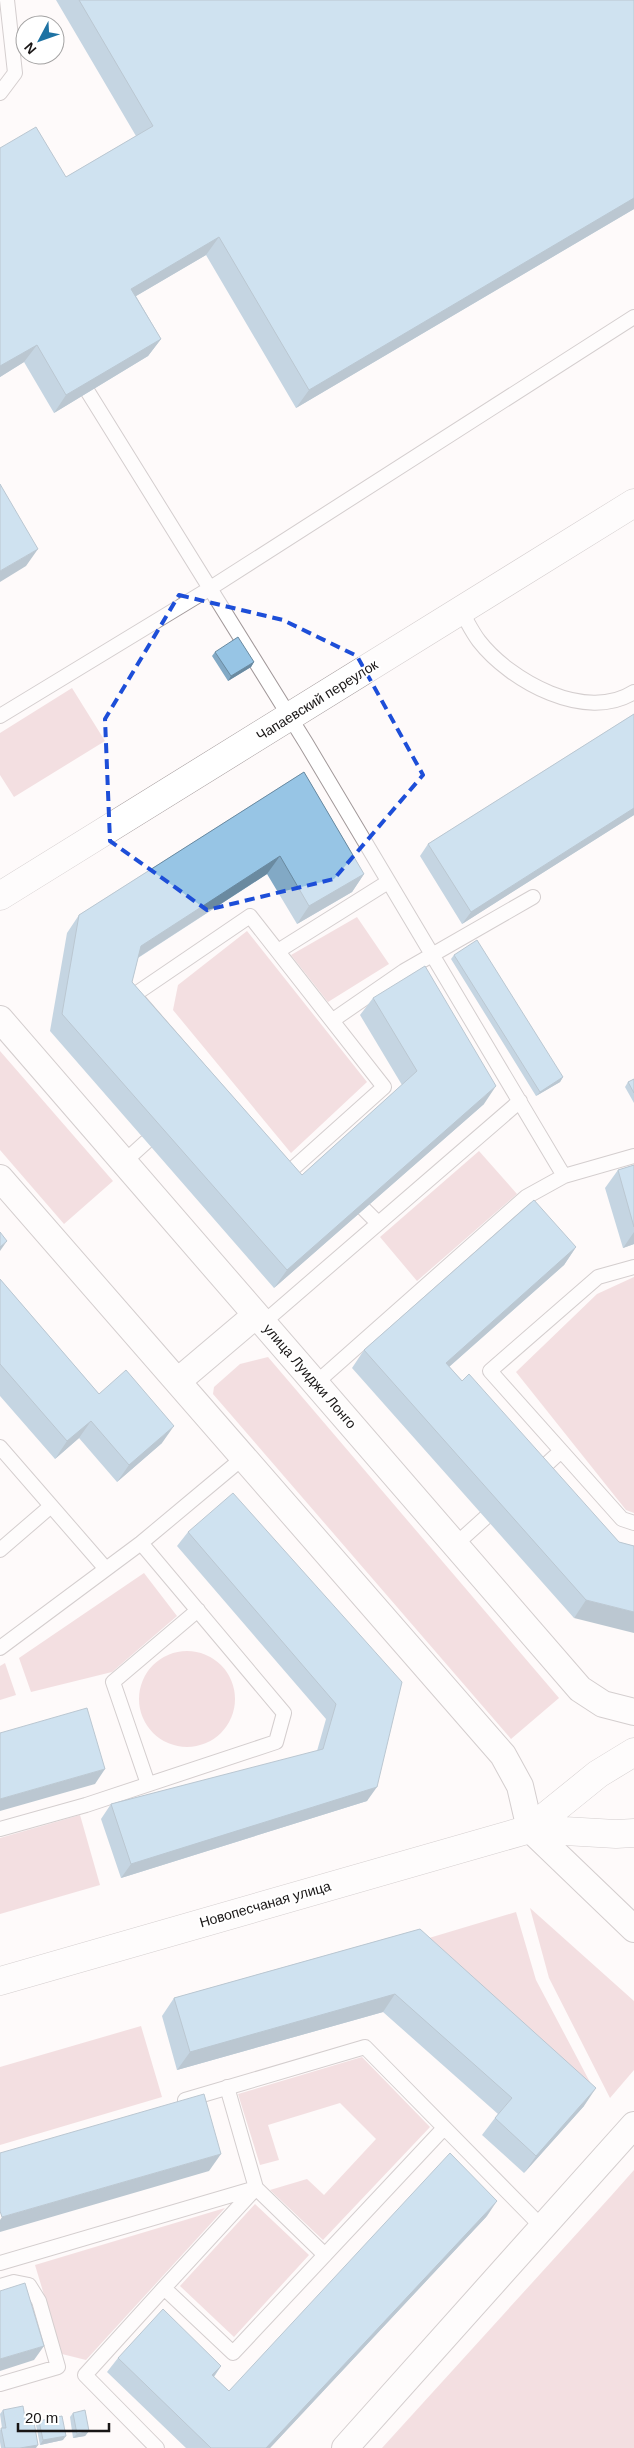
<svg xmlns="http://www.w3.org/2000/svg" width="634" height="2448" font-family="Helvetica,sans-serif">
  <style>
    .green { fill: #e7bfc3 }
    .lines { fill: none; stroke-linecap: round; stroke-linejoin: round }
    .service-casing { stroke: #a2999a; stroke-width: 16 }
    .minor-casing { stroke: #a2999a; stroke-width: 28 }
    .tertiary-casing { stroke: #a2999a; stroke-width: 29 }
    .secondary-casing { stroke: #a2999a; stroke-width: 29 }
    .service { stroke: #fff; stroke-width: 14 }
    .minor { stroke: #fff; stroke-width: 26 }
    .tertiary { stroke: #fff; stroke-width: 28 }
    .secondary { stroke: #fff; stroke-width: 28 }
    .wall { fill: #82a9c5 }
    .shaded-wall { fill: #6a8aa0 }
    .building { fill: #97c5e5; stroke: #6a8aa0 }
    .marked { fill: none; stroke: #1d4ed8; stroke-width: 4; stroke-dasharray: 10 6; stroke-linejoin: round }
    .labels { text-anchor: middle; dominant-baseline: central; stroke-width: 4; stroke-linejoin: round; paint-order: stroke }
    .street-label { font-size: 14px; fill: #191616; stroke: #fff }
  </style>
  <rect width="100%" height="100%" fill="#fefafa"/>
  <path class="green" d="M72 688 105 741 14 797 0 775V733Z
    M357 917 389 964 328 1002 291 955Z
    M247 931 367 1082 291 1153 173 1010 178 985Z
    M0 1051 113 1181 64 1224 0 1150Z
    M479 1151 517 1194 417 1281 380 1237Z
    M634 1277V1513L626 1510 516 1372 597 1294Z
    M268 1357 559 1698 511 1739 213 1394 214 1387 240 1364Z
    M144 1573 177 1616 112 1672 31 1692 19 1658Z
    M139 1699a48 48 0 1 1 96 0a48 48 0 1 1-96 0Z
    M5 1663 16 1695 0 1700V1666Z
    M80 1815 100 1885 0 1914V1838Z
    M530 1908 634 2001V2070L610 2098 549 1978Z
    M516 1912 536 1980 592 2086 429 1938Z
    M141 2026 162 2097 0 2145V2067Z
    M362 2057 430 2127 323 2240 270 2190 307 2179 324 2195 376 2139 340 2103 268 2125 279 2160 260 2165 238 2094Z
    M634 2170V2448H382L611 2196Z
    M255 2204 309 2255 234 2337 180 2286Z
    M225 2208 86 2360 62 2354 35 2265Z"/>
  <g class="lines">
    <g class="service-casing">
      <path id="service" d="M0 93 15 73 7 0
        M88 392 306 743 564 1176 634 1156
        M461 611C467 621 472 632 479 641 510 681 586 723 634 692
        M0 716 209 589 634 317
        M250 916 384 1087 288 1173 134 995Z
        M278 951 388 882
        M333 1020 404 971 533 897
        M124 1162 146 1142
        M364 1209 378 1223
        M634 1267 598 1277 490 1371 622 1519 634 1523
        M263 1323 520 1101
        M316 1383 526 1197 564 1176
        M0 1447 106 1569
        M535 1475 561 1451
        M455 1545 485 1518
        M0 1550 51 1506
        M0 1648 141 1543 244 1457
        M148 1784 113 1682 198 1610
        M0 1829 86 1805 276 1742 284 1713 141 1543
        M227 2087 256 2188 325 2255
        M185 2100 365 2047 543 2228
        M0 2263 256 2188
        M0 2286 14 2282 29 2285 39 2301 58 2367 0 2384
        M164 2288 256 2188
        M157 2448 85 2375 164 2288 233 2353 444 2128"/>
    </g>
    <g class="minor-casing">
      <path id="minor" d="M0 1019 580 1689 603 1704 634 1712
        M0 1178 503 1755 520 1786 530 1829 634 1929
        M178 1381 256 1315
        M345 2448 634 2125"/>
    </g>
    <g class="tertiary-casing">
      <path id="tertiary" d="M0 896 634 503"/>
    </g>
    <g class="secondary-casing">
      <path id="secondary" d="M530 1829 598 1774 634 1752
        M0 1981 530 1829 616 1834 634 1833"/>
    </g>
    <use href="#service" class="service"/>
    <use href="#minor" class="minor"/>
    <use href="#tertiary" class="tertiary"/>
    <use href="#secondary" class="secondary"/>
  </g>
  <path class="wall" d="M56 0H634V209L296 408 206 255 136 296 161 339 148 356 54 413 24 362 0 377V148L66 177 136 136Z
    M215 652 254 662 251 667 228 681 212 656Z
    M634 714V815L462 924 420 856 428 844Z
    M304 772 364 874 352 892 297 924 267 874 138 958 132 982 302 1175 402 1085 360 1015 373 998 484 1104 274 1288 50 1031 67 933 79 915Z
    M454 955 563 1077 560 1082 536 1096 451 959Z
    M634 1079V1103L625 1087 628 1082Z
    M634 1165V1244L623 1248 605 1188 618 1170Z
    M576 1247 564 1265 449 1367 619 1542 634 1546 574 1618 352 1368 364 1350Z
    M0 1279 99 1394 162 1443 117 1482 79 1438 55 1459 0 1396Z
    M188 1532 402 1682 367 1801 121 1878 101 1819 111 1804 317 1751 326 1719 177 1546Z
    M420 1929 584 2106 524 2173 482 2135 498 2114 383 2012 177 2070 162 2016 174 1998Z
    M487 2216 270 2448H186L107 2372 118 2358 221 2366 214 2377 229 2391Z
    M3 2410 26 2424 36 2448H1L0 2442V2430L2 2428 0 2414Z
    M73 2413 89 2431 85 2436 73 2438 70 2417Z
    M39 2421 63 2440 40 2445 36 2425Z"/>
  <path class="shaded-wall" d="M634 198V209L296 408 309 390Z
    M219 237 206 255 119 306 131 289Z
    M161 339 148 356 54 413 66 395Z
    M37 345 24 362 0 377V366Z
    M38 549 26 566 0 582V571Z
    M254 662 251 667 228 681 231 676Z
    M634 808V815L462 924 471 912Z
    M280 856 267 874 128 964 141 946Z
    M364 874 352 892 297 924 309 906Z
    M563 1077 560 1082 536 1096 540 1092Z
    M496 1086 484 1104 274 1288 287 1270Z
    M634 1232V1244L623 1248Z
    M7 1241 0 1251V1247Z
    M576 1247 564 1265 433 1381 446 1363Z
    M91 1421 79 1438 55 1459 67 1441Z
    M174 1426 162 1443 117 1482 129 1465Z
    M586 1600 634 1612V1633L574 1618Z
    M105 1769 95 1784 0 1811V1799Z
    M377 1787 367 1801 121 1878 131 1864Z
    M395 1994 383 2012 177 2070 190 2052Z
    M596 2088 584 2106 524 2173 536 2156Z
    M221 2154 209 2171 0 2232V2220L2 2217Z
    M497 2201 487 2216 270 2448H266Z
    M44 2346 34 2360 0 2371V2359Z
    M221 2366 211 2380 212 2375Z
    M89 2431 85 2436 73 2438 77 2434Z
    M66 2436 63 2440 40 2445 43 2440Z
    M38 2445 36 2448H20Z"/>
  <path class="building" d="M79 0H634V198L309 390 219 237 131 289 161 339 66 395 37 345 0 366V148L36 127 66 177 153 126Z
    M0 484 38 549 0 571Z
    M238 637 254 662 231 676 215 652Z
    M634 714V808L471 912 428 844Z
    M304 772 364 874 309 906 280 856 141 946 132 982 302 1175 417 1071 373 998 425 966 496 1086 287 1270 62 1014 79 915Z
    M477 940 563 1077 540 1092 454 955Z
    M634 1079V1093L628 1082Z
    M634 1165V1227L618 1170Z
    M534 1200 576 1247 446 1363 462 1381 469 1374 619 1542 634 1546V1612L586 1600 364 1350Z
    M0 1232 7 1241 0 1247Z
    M0 1279 99 1394 126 1370 174 1426 129 1465 91 1421 67 1441 0 1364Z
    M233 1493 402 1682 377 1787 131 1864 111 1804 323 1749 336 1704 188 1532Z
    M87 1708 105 1769 0 1799V1733Z
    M420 1929 596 2088 536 2156 495 2118 512 2098 395 1994 190 2052 174 1998Z
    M204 2094 221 2154 2 2217 0 2211V2153Z
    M450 2153 497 2201 266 2448H211L118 2358 163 2309 221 2366 212 2375 229 2391Z
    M25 2283 44 2346 0 2359V2291Z
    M23 2406 26 2424 34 2422 38 2445 20 2448H5L1 2428H6L3 2410Z
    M85 2410 89 2431 77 2434 73 2413Z
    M62 2416 66 2436 43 2440 39 2421Z"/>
  <path d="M0 0H634V2448H0ZM179 595 283 620 357 656 423 775 334 879 207 910 110 841 105 719Z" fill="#fefafa" fill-opacity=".55" fill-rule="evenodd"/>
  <path class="marked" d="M179 595 283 620 357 656 423 775 334 879 207 910 110 841 105 719Z"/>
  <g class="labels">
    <g class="street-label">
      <text transform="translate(317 700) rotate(-32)">Чапаевский переулок</text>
      <text transform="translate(310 1376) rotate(49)">улица Луиджи Лонго</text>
      <text transform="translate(265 1904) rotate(-16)">Новопесчаная улица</text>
    </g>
  </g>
  <g transform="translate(40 40) rotate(229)"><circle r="24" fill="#ffffff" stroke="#a3a2a2"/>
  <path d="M0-4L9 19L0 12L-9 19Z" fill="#1e72a3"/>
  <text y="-8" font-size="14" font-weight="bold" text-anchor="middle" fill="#191616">N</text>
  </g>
  <path d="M18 2423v8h91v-8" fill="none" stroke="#191616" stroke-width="2.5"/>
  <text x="25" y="2423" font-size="15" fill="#191616" stroke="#ffffff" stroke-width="4" paint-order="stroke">20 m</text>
</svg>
